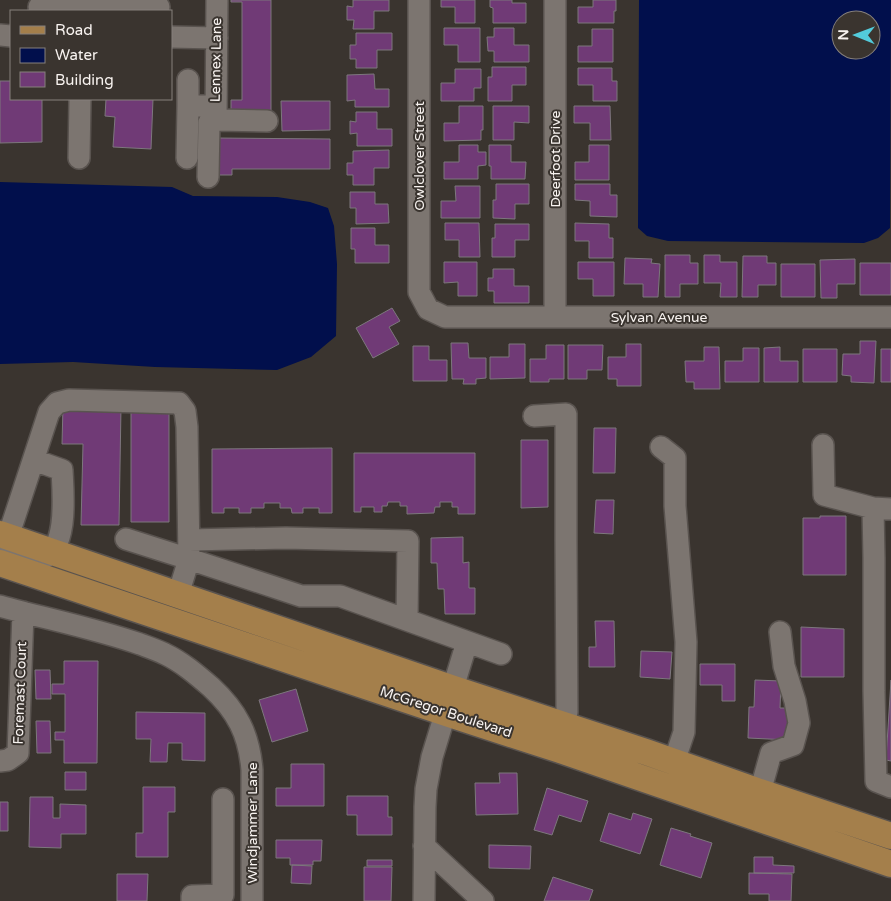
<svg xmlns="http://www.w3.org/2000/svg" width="891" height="901" font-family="'Varela Round',sans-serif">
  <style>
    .water { fill: #010f4c; fill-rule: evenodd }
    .building { fill: #703a76; stroke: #7d777d }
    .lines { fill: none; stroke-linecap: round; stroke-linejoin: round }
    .minor-casing { stroke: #59534f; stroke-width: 24 }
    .major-casing { stroke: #59534f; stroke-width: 29 }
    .minor { stroke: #7c7570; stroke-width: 21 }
    .major { stroke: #a47f4b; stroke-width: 26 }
    .labels { text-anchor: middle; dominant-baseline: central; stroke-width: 4; stroke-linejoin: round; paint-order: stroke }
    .street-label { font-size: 14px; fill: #f8f3f0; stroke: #3a342f }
  </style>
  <rect width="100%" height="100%" fill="#3a342f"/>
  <path class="water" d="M639 0H891L890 228 878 238 864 243 668 241 647 236 638 228ZM841 20H871V50H841Z
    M0 182 172 187 193 196 277 197 310 202 328 208 334 226 337 264 336 336 311 357 277 370 155 367 73 362 0 364Z"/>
  <path class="building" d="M231 0H271V113H231V100H242V2H231Z
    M353 0H389V11H374V29H353L354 20H347V6L353 7Z
    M441 0H475V23H455V7H441Z
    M490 0H512V3H526V23H493V8L490 7Z
    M593 0H616V11H614V23H578V7H593Z
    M444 28H480V62H458V45H444Z
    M494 28H514V45H529V62H494V51H488L487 37H494Z
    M592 29H613V62H578V46H592Z
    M356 33H392V50H377V68H356V59H350V45H356Z
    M492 67H526V85H512V101H488V77H492Z
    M578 68H612V81H617V101H593V85H578Z
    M455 69H481V88H474V101H441V83H455Z
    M374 74 375 89H389V107H355V100L347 101V75Z
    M0 81H11V99H42V142L0 143Z
    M106 99H153L151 149 113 147 115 117 105 116Z
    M281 101H330V130L282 131Z
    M459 106H483V130H481V140L444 141V123H459Z
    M493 106H529V123L514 122V140H493Z
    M574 106H610L611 140H590V123H574Z
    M356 112H377V129H392V146H357V133L350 134V121L356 122Z
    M217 138 330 139V169H232V175H217Z
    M459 145H478V152H486V165L478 166V179H444V162H459Z
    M489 145H511V162H526L525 179H491V166H489Z
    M589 145H609V180H575V162H589Z
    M389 150V168H374V185H353V175H347V163H353V151Z
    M496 184H529V204H515V219L493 218V200H496Z
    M575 184H610V195H617V217L590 216V201L575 200Z
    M455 186H480V218H441V201H456Z
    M350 192H375V204H388L389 223 356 224V208H350Z
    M445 223H479L480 257H459V240H445Z
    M575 223 609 224V238H613V258H589V241H575Z
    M495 224H529V240H515V257H492V238H495Z
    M351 228H375V245H389V263H355V249H351Z
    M665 255H690V263H698V284H680V297H665Z
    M704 255H720V262H737V297H720L721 283H704Z
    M743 256H767V263H776V285H758V297H742Z
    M625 258 652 259 651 263 660 264 658 297H643V284H624Z
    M855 259V284H837V298H821L820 260Z
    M444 262H477V296H458V282L444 283Z
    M578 262H614V296H593V279H578Z
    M860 263H891V295H860Z
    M781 264H815V297H781Z
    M493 269H514V286H529V303H494V291H488V278H493Z
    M392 308 400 321 389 327 399 344 373 358 356 328Z
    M860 341H876L874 383 851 382V376L842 375 843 354H860Z
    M451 343H468L469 358H486V378L476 379V384H463L464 379H452Z
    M509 344H525V378L490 379V357H509Z
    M626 344H641V386H617V379H608V357H626Z
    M546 345H564V379H549V382H530V359H546Z
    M568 345H603L602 370H587V379H568Z
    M413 346H429V360H447V381H413Z
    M704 347H719L720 389H694V382H686L685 361H704Z
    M780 347V361H798V382H764V348Z
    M743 348H759V382H725V361H743Z
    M803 349H837V382H803Z
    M881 349H891V382H881Z
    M131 404H169V522H131Z
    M63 406 121 407 119 525H81L83 444H62Z
    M594 428H616L615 473H593Z
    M521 440H548V507L521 508Z
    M332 448V513H319V508H303V513H292L291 508H280V503H264V508H251V513H239V508H224V513H212V449Z
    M354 453H475V514H458V507H452V502H440V507H435L434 513 407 514V506H400V502H388L387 506H382V512H374V507H361V512H354Z
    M596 500H614L613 534 594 533Z
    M820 516H846V575H803V518H820Z
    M463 537V563L469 562V588H475V614H445L444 589H438L437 563H431V538Z
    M595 621H614L615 667H589V647H596Z
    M801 627 844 629V677H801Z
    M641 651 672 652 670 679 640 677Z
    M64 661H98L97 763H64V740H55V732H65V694H52V684H64Z
    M700 664H735V701H722V685H700Z
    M35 670H50L51 699H36Z
    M755 680 781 681 780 708H791L789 740 748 738 749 707H754Z
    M891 680V761L886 760Z
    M296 689 308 731 272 742 259 700Z
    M136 712 205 713V761L182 760V743H168L167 762H150L151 739H136Z
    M36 721H50L51 753H37Z
    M291 764H324V806H276V788H291Z
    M65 772H86V790H65Z
    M499 773H517L518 814 476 815 475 783H500Z
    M143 787H175V812H168V857H136V833H143Z
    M547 788 588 801 581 822 559 815 552 835 534 830Z
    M347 796H388V817H392V835H357V815H347Z
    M30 797H53V818H60V804L86 805V834H61V848L29 847Z
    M0 802H8V831H0Z
    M609 813 631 820 633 813 652 819 640 854 600 841Z
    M671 828 691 834 690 836 712 843 701 878 660 865Z
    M276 840H322L321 861H313V865H290V858H276Z
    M489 845 531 846 530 869 489 868Z
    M754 857H773V865L794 866V873H754Z
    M367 860H392V866H367Z
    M292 865 312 866 311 884 291 883Z
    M364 867H392L391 901H364Z
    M749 873 792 874 791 901H769V894H749Z
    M117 874H148L147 901H117Z
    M553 877 593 890 589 901H544Z"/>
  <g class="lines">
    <g class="minor-casing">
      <path id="minor" d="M419 0V292L428 309 445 317H891
        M555 0V317
        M39 7 100 8V11
        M100 8 159 7
        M0 35 11 36
        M171 37 217 38
        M188 80V106
        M216 120 217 0
        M79 158 80 99
        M187 158 188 106H216
        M208 177 209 123 216 120 267 121
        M534 416 566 414V540L567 712 563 725
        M823 445 824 495 873 508 874 558V691L876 781 891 787
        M661 447 675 458V506L686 642 684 732 674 762
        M873 508 891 509
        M8 537 49 412 57 403 69 400 179 403 185 411 187 427 189 559 178 595
        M126 539 189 559 301 596H340L501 654
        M189 540 286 538 408 541 407 620
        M0 559C5 557 10 555 15 555 24 555 33 562 42 559 69 549 63 492 62 470L34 460
        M0 606C47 619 94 628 140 644 148 647 157 650 165 654 182 662 197 675 211 687 237 711 249 734 252 770V901
        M0 761 8 760 18 753 23 612
        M760 792 771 753 793 745 799 723 795 701 784 666 780 632
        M424 846 483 901
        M192 901V896L223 895V799
        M424 901 425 807 426 789 432 757 467 642"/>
    </g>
    <g class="major-casing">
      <path id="major" d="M0 534 454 689 646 752 760 792 891 836
        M0 563 446 713 560 750 891 864"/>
    </g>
    <use href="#minor" class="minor"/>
    <use href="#major" class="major"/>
  </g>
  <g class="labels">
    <g class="street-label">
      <text transform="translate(216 60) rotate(-89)">Lennex Lane</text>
      <text transform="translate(419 156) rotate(-90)">Owlclover Street</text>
      <text transform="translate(555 159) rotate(-90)">Deerfoot Drive</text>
      <text x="659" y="317">Sylvan Avenue</text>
      <text transform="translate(20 693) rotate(-88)">Foremast Court</text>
      <text transform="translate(446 712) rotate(18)">McGregor Boulevard</text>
      <text transform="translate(252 823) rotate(-90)">Windjammer Lane</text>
    </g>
  </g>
  <rect x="10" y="10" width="162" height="90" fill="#3a342f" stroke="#86807c"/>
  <rect x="20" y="26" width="25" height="8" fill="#a47f4b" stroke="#86807c"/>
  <text x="55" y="35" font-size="15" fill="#f8f3f0">Road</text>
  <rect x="20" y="48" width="25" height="15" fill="#010f4c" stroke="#86807c"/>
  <text x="55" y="60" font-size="15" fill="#f8f3f0">Water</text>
  <rect x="20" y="72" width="25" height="15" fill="#703a76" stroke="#86807c"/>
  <text x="55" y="85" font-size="15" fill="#f8f3f0">Building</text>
  <g transform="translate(856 35) rotate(271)"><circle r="24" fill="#3a342f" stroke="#86807c"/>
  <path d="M0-4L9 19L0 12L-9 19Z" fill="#53cbdb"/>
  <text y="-8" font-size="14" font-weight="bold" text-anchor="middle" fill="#f8f3f0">N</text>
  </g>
</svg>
